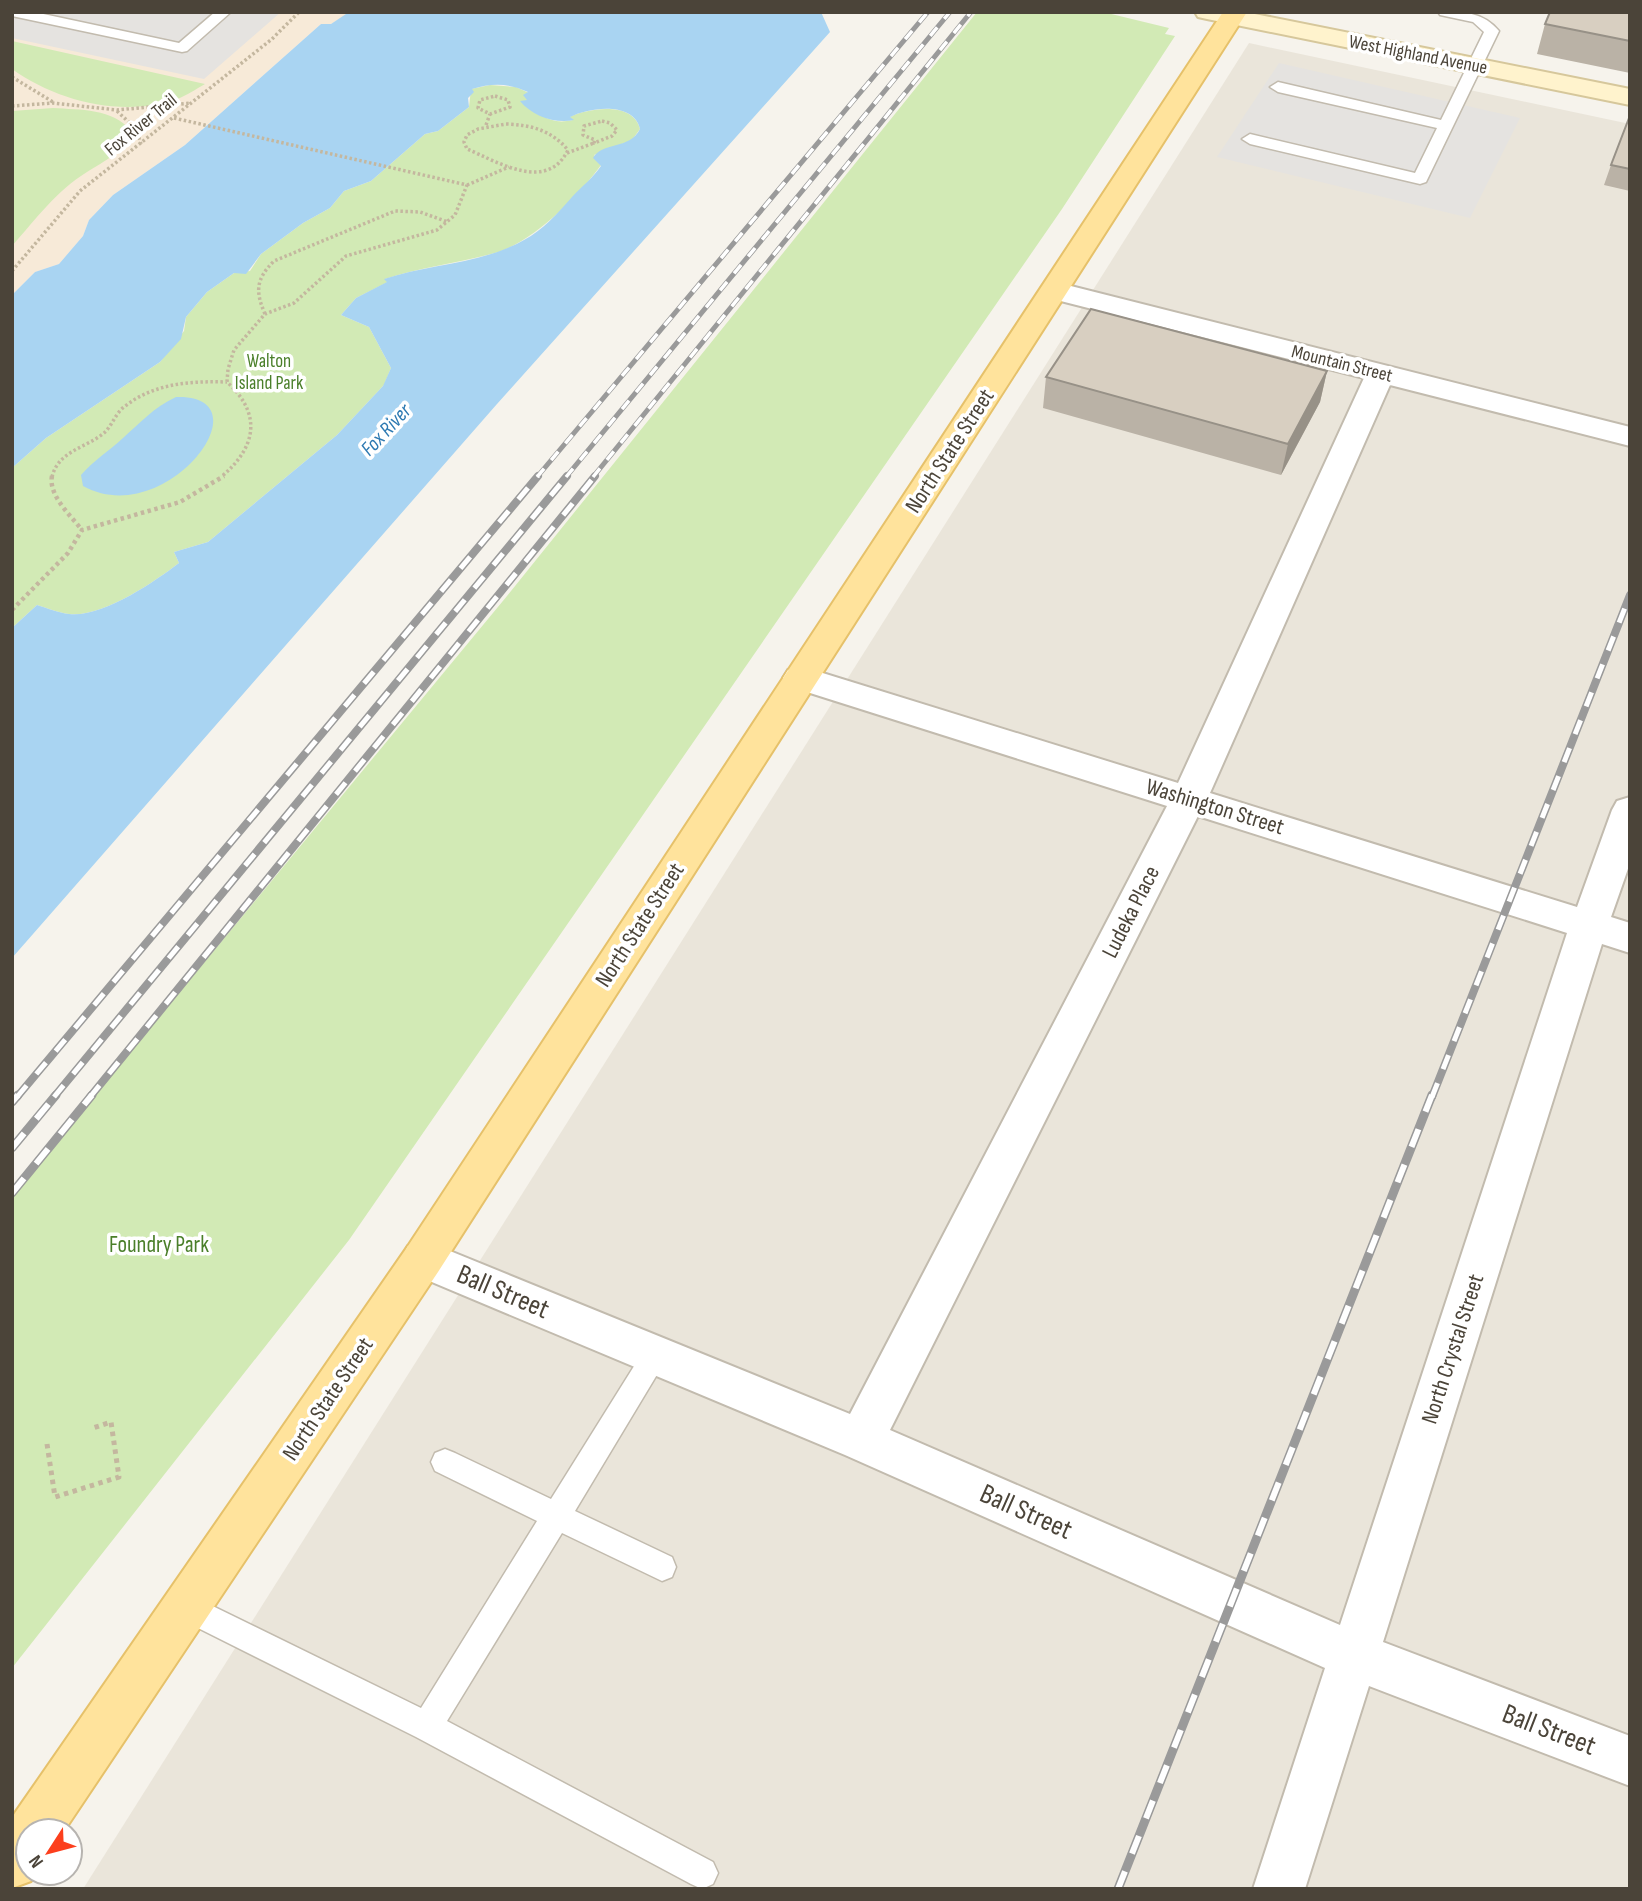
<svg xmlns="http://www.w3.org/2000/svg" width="1642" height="1901" font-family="'Sofia Sans Condensed',sans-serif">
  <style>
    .residential { fill: #eae5da }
    .commercial { fill: #f7ead8 }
    .green { fill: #d2eab5 }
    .parking { fill: #e5e3e0 }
    .water { fill: #a9d4f2 }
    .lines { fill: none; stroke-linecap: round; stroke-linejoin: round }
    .lane-casing { stroke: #c2bbae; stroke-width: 3 }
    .street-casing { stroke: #c2bbae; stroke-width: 4 }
    .secondary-casing { stroke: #d6c79b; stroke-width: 4 }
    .primary-casing { stroke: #e6c16a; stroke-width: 4 }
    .path-far2 { stroke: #c4b79f; stroke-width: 3.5; stroke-dasharray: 2.5 2.5; stroke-linecap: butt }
    .path-far1 { stroke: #c4b79f; stroke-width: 4.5; stroke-dasharray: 3.5 3.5; stroke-linecap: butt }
    .path { stroke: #c4b79f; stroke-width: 5; stroke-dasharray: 4.5 4.5; stroke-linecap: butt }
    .lane { fill: #fff; fill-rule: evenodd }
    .street { fill: #fff; fill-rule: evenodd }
    .secondary { fill: #fff3cd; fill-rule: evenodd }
    .primary { fill: #ffe39c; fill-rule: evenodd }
    .rail-far2-casing { stroke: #9a9a9a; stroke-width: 5 }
    .rail-far1-casing { stroke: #9a9a9a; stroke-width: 8 }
    .rail-casing { stroke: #9a9a9a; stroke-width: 9 }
    .rail-far2 { stroke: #fff; stroke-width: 3.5; stroke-dasharray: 11; stroke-linecap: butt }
    .rail-far1 { stroke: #fff; stroke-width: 5; stroke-dasharray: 15; stroke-linecap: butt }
    .rail { stroke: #fff; stroke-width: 6; stroke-dasharray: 19; stroke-linecap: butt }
    .wall { fill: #bab2a6 }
    .shaded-wall { fill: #979187 }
    .building { fill: #d8cfc1; stroke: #979187; stroke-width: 2 }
    .labels { text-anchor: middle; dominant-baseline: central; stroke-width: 7; stroke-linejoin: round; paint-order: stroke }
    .far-street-label { font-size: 19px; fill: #4b4439; stroke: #fff }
    .far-park-label { font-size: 19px; fill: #4a7f2a; stroke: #fff }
    .far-water-label { font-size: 21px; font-style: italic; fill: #2e7ab2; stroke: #fff }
    .street-label { font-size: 23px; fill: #4b4439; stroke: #fff }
    .park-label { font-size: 23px; fill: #4a7f2a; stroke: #fff }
    .near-street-label { font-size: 28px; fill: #4b4439; stroke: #fff }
  </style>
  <rect width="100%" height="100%" fill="#f6f3ec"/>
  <path class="residential" d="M1249 43 1630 124V1889H83Z"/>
  <path class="commercial" d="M12 12H349L350 13 331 24H321L185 145 113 195 89 220 83 236 59 264 35 272 12 295Z"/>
  <path class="green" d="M977 12H1103L1169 28 1165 34 1175 36 1062 209 349 1240 12 1668V1195L507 596Z
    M12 41 205 84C196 89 186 96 177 99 122 118 57 101 12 69Z
    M490 85 516 87 529 93 527 100C539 116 551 125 573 120L569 117C589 108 633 101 640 129L632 140 594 155 601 165C579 196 532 243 495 253 458 263 421 267 385 279L388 282 356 298 341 315 369 327 391 368 384 385 337 435 208 542 174 552 179 563C154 582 102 618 69 614 59 613 47 608 37 605L12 628V468L46 438 160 362 184 331 186 317 207 292 234 273 250 271 261 254 303 223 330 208 344 191 371 181 425 134 438 131 469 107 471 89Z
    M53 108C80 110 113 108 131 131 125 152 104 161 87 172 56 191 37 218 12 246V111Z"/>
  <path class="parking" d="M12 12H281L204 79 12 38Z
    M1279 63 1520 118 1470 218 1217 157Z"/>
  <path class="water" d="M349 12H821L830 32 497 404 12 958V628L37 605C47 608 59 613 69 614 102 618 154 582 179 563L174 552 208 542 337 435 383 386 391 368 369 327 341 315 356 298 387 282 384 279C429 264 482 264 524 240 543 230 558 213 572 197 582 186 593 178 601 166L593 158C603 141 630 150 640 129 634 101 589 107 570 117L574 120C555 124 532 116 520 101L527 100 523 95 528 92C509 83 492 83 472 89L474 92 468 98 469 107 438 131 425 134 371 181 344 191 330 208 303 223 261 254 246 274 234 273 207 292 186 317 181 339 160 362 46 438 12 468V295L35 272 59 264 83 236 89 220 113 195 185 145 321 24H331Z
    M176 397C270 394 166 532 83 486L81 475C94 460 109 451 123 438 141 422 153 408 176 397Z"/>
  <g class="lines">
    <g class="lane-casing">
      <path id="lane" d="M12 12H34L179 43 215 12H231L187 51 182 52 12 16Z
        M1438 12C1463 12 1482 11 1499 31L1426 182 1420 184 1250 144 1242 139 1250 134 1415 173 1437 128 1278 92 1270 87 1278 82 1441 120 1484 32 1473 22 1440 15Z
        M655 1343 664 1347 668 1355 664 1363 575 1511 672 1557 676 1567 672 1577 662 1581 562 1533 447 1721 713 1862 718 1873 713 1884 702 1889 691 1884 416 1737 176 1617 172 1607 176 1597 186 1593 421 1708 537 1521 435 1471 431 1462 435 1453 445 1449 455 1453 551 1499 646 1347Z"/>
    </g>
    <g class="street-casing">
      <path id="street" d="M1055 282 1630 427V446L1390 385 1210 793 1577 907 1612 810 1617 801 1630 797V863L1611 917 1630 923V953L1602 944 1383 1642 1630 1736V1786L1369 1686 1305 1889H1253L1325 1668 845 1455 408 1272 401 1259 408 1246 423 1240 850 1414 1167 806 788 686 783 678 788 670 800 666 1178 783 1364 378 1045 297 1041 291 1045 285ZM1198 816 1567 933 1340 1625 890 1430Z"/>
    </g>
    <g class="secondary-casing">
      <path id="secondary" d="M1195 12H1245L1630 89V105L1207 19 1198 17Z"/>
    </g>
    <g class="primary-casing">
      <path id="primary" d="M1223 12H1247L438 1272 64 1831H28V1873H36L31 1881 12 1888V1818L15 1813 408 1246Z"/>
    </g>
    <path class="path-far2" d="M12 77 53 102
      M495 96 508 100 510 107 490 114 478 108 480 100Z
      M12 106 53 103 117 110 191 103
      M117 111 136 129 141 144
      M174 118 467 185 455 215 437 230 346 256 294 303 265 314 234 350 228 369 227 382C262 414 257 447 221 477
      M602 121 610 123 617 130 612 136 594 143 595 140 583 135 584 126Z
      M506 124C531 125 551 130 568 150 547 193 498 162 467 149L464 142 467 135 478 129Z
      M486 125 490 114
      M567 153 594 143
      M467 185 509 167
      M12 271 80 191 272 39 299 12
      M265 314C255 291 256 279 274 261L395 211 420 212 448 222
      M52 477C58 451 86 448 104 433 112 426 115 414 124 407 154 383 190 381 227 382"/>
    <path class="path-far1" d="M52 476C48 495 71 516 82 530
      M12 610 68 553 82 530 180 502 224 476"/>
    <path class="path" d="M47 1444 55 1497 119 1477 111 1422 93 1428"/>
    <use href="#lane" class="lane"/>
    <use href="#street" class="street"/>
    <use href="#secondary" class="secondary"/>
    <use href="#primary" class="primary"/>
    <g class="rail-far2-casing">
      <path id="rail-far2" d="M537 477 928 12
        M566 477 950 12
        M593 477 971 12"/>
    </g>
    <g class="rail-far1-casing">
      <path id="rail-far1" d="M17 1097 538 476
        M54 1097 567 476
        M90 1097 595 476
        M1432 1097 1630 595"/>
    </g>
    <g class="rail-casing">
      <path id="rail" d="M12 1102 18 1095
        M12 1148 56 1095
        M12 1193 92 1095
        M1118 1889 1432 1095"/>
    </g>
    <use href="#rail-far2" class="rail-far2"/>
    <use href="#rail-far1" class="rail-far1"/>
    <use href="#rail" class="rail"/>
  </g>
  <path class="wall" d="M1630 12V73L1537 54 1545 24Z
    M1630 119V191L1604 185 1611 165Z
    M1327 371 1320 402 1281 475 1043 408 1046 377Z"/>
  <path class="shaded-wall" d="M1327 371 1320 402 1281 475 1288 444Z"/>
  <path class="building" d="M1550 12H1630V41L1545 24Z
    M1629 118 1630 119V169L1611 165Z
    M1091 309 1327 371 1288 444 1046 377Z"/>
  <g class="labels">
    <g class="far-street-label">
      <text transform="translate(1418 55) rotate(11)">West Highland Avenue</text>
      <text transform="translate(141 125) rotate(-39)">Fox River Trail</text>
      <text transform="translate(1342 364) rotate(14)">Mountain Street</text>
    </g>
    <g class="far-park-label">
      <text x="269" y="361">Walton<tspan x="269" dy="22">Island Park</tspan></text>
    </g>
    <g class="far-water-label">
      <text transform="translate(386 430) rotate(-47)">Fox River</text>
    </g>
    <g class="street-label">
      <text transform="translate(950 451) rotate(-57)">North State Street</text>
      <text transform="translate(1215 807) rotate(17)">Washington Street</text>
      <text transform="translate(1131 912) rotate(-63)">Ludeka Place</text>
      <text transform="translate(640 925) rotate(-57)">North State Street</text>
      <text transform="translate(1453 1349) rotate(-72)">North Crystal Street</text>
      <text transform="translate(328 1399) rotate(-56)">North State Street</text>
    </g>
    <g class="park-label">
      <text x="159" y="1245">Foundry Park</text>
    </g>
    <g class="near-street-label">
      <text transform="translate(503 1292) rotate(23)">Ball Street</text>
      <text transform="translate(1026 1512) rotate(24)">Ball Street</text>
      <text transform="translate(1549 1730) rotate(21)">Ball Street</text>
    </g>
  </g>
  <rect width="1642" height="1901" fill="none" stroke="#4b4439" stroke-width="28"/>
  <g transform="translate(49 1852) rotate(234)"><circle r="33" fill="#ffffff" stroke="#b7b4b0" stroke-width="2"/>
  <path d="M0-5L12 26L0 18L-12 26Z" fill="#fc3f1d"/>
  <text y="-10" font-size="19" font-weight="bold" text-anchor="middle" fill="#4b4439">N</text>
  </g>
</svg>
